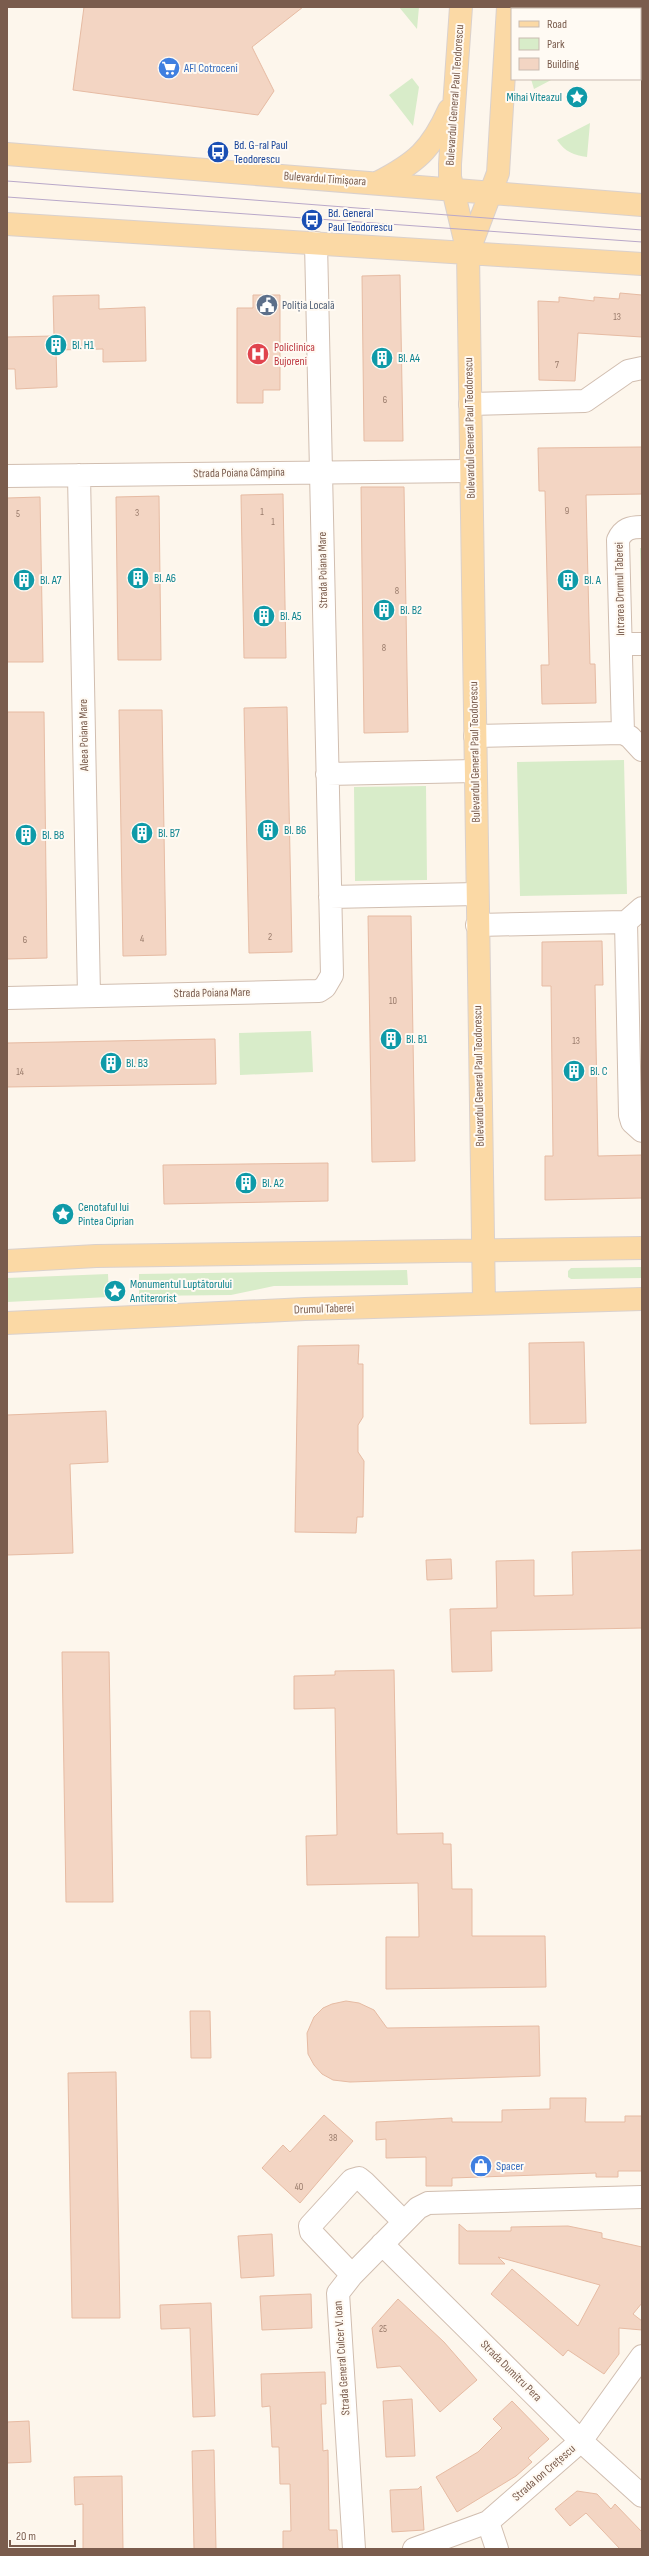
<svg xmlns="http://www.w3.org/2000/svg" width="649" height="2556" font-family="'Sofia Sans Condensed',sans-serif">
  <style>
    .green { fill: #d8ecc9 }
    .building { fill: #f3d5c3; stroke: #e6bba3 }
    .lines { fill: none; stroke-linecap: round; stroke-linejoin: round }
    .minor-casing { stroke: #d1beb0; stroke-width: 24 }
    .major-casing { stroke: #dad1cd; stroke-width: 24 }
    .minor { stroke: #fff; stroke-width: 22 }
    .major { stroke: #fbd9a5; stroke-width: 22 }
    .tram { stroke: #b9a8c9; stroke-width: 1 }
    .labels { text-anchor: middle; dominant-baseline: central; stroke-width: 4; stroke-linejoin: round; paint-order: stroke }
    .number-label { font-size: 10px; fill: #987a6a }
    .shop-label { font-size: 12px; fill: #366cbe; stroke: #fffaf3; text-anchor: start }
    .street-label { font-size: 12px; fill: #7a5c4d; stroke: #fffaf3 }
    .culture-label { font-size: 12px; fill: #0d838f; stroke: #fffaf3; text-anchor: start }
    .transit-label { font-size: 12px; fill: #164399; stroke: #fffaf3; text-anchor: start }
    .service-label { font-size: 12px; fill: #4e5e75; stroke: #fffaf3; text-anchor: start }
    .health-label { font-size: 12px; fill: #be3a42; stroke: #fffaf3; text-anchor: start }
  </style>
  <rect width="100%" height="100%" fill="#fdf6ec"/>
  <path class="green" d="M399 7H419L417 29Z
    M412 78 419 87 413 126 389 95Z
    M531 79H553L534 89Z
    M590 123 587 157C574 155 565 152 557 140Z
    M640 548H642V624Z
    M624 760 627 894 520 896 517 762Z
    M426 786 427 880 355 881 354 787Z
    M311 1031 313 1072 240 1075 239 1033Z
    M642 1267V1278L571 1279 568 1277V1271L571 1268Z
    M407 1270 408 1285 274 1286 231 1295 139 1296V1274Z
    M108 1274 109 1297 7 1302V1278Z"/>
  <path class="building" d="M84 7H303L252 47 274 91 258 115 73 90Z
    M400 275 403 441H364L362 276Z
    M620 293 642 295V337L578 333 575 381 539 380 538 301 559 302V297L594 301V297L619 299Z
    M99 295V309L145 307 146 361 103 362V349L56 350 57 387 16 389 15 369H7V337L54 336 53 296Z
    M253 295H280V390H263V403H237V308H253Z
    M642 447V494L586 495 590 664H595L596 703 542 704 541 665H549L545 491H539L538 448Z
    M361 487H404L408 732 364 733Z
    M283 494 286 658H244L241 495Z
    M159 496 161 660H118L116 497Z
    M40 497 43 662H7V498Z
    M287 707 292 952 249 953 244 708Z
    M119 710H162L166 955 123 956Z
    M7 712H44L47 958 7 959Z
    M368 916H411L415 1161 372 1162Z
    M602 941 603 985H595L598 1156 642 1155V1198L545 1200V1156H553L551 986H542V942Z
    M215 1039 216 1084 7 1087V1043Z
    M328 1163V1201L164 1204 163 1165Z
    M584 1342 586 1423 530 1424 529 1343Z
    M359 1345 358 1364H363V1417L358 1425V1452L364 1461 363 1517H357L356 1533 295 1532 298 1346Z
    M106 1411 108 1462 70 1464 73 1553 7 1555V1415Z
    M642 1550V1628L491 1631 492 1671 452 1672 450 1609 497 1608 496 1561 534 1560V1596L573 1595 572 1552Z
    M451 1559 452 1579 427 1580 426 1560Z
    M62 1652H109L113 1902H66Z
    M394 1670 397 1834 443 1833V1844H451L452 1889H472V1936H545L546 1987 386 1989V1937H419L418 1883 307 1885 306 1836 337 1835 335 1708 294 1709V1676L335 1675V1671Z
    M346 2001 359 2003 374 2010 387 2028 539 2026 540 2076 350 2082 333 2080 322 2074 314 2065 308 2054 307 2033 314 2017 323 2008 332 2004Z
    M190 2011H210L211 2058H191Z
    M116 2072 120 2318H72L68 2073Z
    M550 2098H586L585 2122H625V2116H642V2171H618V2177H596V2173L452 2178V2186H426V2157L386 2158V2139L376 2140V2122L452 2118V2122H502V2110L550 2109Z
    M324 2115 353 2141 300 2203 262 2168 283 2145 290 2152Z
    M459 2224 467 2231H511V2227L568 2226 602 2233V2238L642 2247V2303L633 2314 642 2321V2330L619 2328V2354L604 2374 568 2350 563 2356 491 2294 512 2269 578 2326 600 2285 498 2257 505 2264H459Z
    M272 2234 274 2276 241 2278 238 2236Z
    M311 2294 312 2328 262 2330 260 2296Z
    M398 2299 444 2342 477 2380 440 2412 400 2366 377 2368 372 2328Z
    M211 2303 215 2416 193 2417 190 2328 161 2329 160 2305Z
    M325 2372 326 2404H321L323 2451 328 2450 329 2530H337L338 2549H283V2531H291L290 2484H280L279 2447H272L270 2406 262 2407 261 2374Z
    M412 2399 415 2456 386 2457 383 2401Z
    M512 2401 549 2439 528 2458 532 2462 516 2476 457 2512 436 2477 478 2452 502 2428 493 2419Z
    M29 2421 31 2462 7 2463V2422Z
    M214 2450 216 2549H194L192 2451Z
    M122 2476 123 2549H83V2504L75 2505 74 2477Z
    M421 2486 424 2530 392 2532 390 2490 418 2489Z
    M577 2491 597 2494 611 2509 615 2504 642 2532V2549H620L586 2513 570 2526 555 2509Z"/>
  <g class="lines">
    <g class="minor-casing">
      <path id="minor" d="M470 404 585 401 628 371 642 368
        M79 475 89 996
        M7 476 471 471
        M621 644H642
        M623 733 618 540C623 529 630 527 642 527
        M475 736 623 733 630 737 642 750
        M327 774 475 771
        M330 897 477 894
        M626 922 630 1115 632 1122 642 1131
        M477 925 626 922 642 908
        M7 998 319 991 325 987 332 975 316 243
        M382 2244 581 2441 642 2496
        M352 2275 311 2232 310 2226 352 2180 359 2178 364 2182 404 2222
        M488 2522 497 2549
        M354 2549 338 2293 352 2275 418 2208 428 2203 642 2197
        M414 2549 488 2522 581 2441 642 2356"/>
    </g>
    <g class="major-casing">
      <path id="major" d="M461 7 450 164V177L468 253 484 1303
        M7 154 642 205
        M377 183C416 163 431 150 449 110
        M7 224 642 264
        M468 253 498 173 508 7
        M7 1261 96 1256 642 1248
        M7 1323 305 1309 642 1299"/>
    </g>
    <use href="#minor" class="minor"/>
    <use href="#major" class="major"/>
    <path class="tram" d="M7 181 642 230
      M7 197 642 242"/>
  </g>
  <defs>
    <g id="supermarket-disc" transform="scale(1.15)"><circle r="9.5" fill="#3f7fe0" stroke="#fffaf3"/><path d="M-6-5.5h2.5l.6 2H6L4.5 2H-2.5L-4.4-4H-6ZM-1.5 3.2a1.3 1.3 0 1 0 .1 0ZM3 3.2a1.3 1.3 0 1 0 .1 0Z" fill="#fff"/></g>
    <g id="sight-disc" transform="scale(1.15)"><circle r="9.5" fill="#0f9aa8" stroke="#fffaf3"/><path d="M0-6L1.8-2.2L6-1.7L2.9 1.2L3.7 5.4L0 3.3L-3.7 5.4L-2.9 1.2L-6-1.7L-1.8-2.2Z" fill="#fff"/></g>
    <g id="bus-disc" transform="scale(1.15)"><circle r="9.5" fill="#1a4fb4" stroke="#fffaf3"/><path d="M-5-6H5V4H4V6H2V4H-2V6H-4V4H-5ZM-3.5-4V0h7V-4ZM-3.5 1.2v1.5H-2V1.2ZM2 1.2v1.5H3.5V1.2Z" fill="#fff"/></g>
    <g id="civic-disc" transform="scale(1.15)"><circle r="9.5" fill="#5c6f8a" stroke="#fffaf3"/><path d="M-.6-6.5H3V-4.5H.6V-3L4-1V1h2V6H-6V1h2V-1L-.6-3ZM-1.2 2.5V6h2.4V2.5Z" fill="#fff"/></g>
    <g id="building-disc" transform="scale(1.15)"><circle r="9.5" fill="#0f9aa8" stroke="#fffaf3"/><path d="M-4-6H4V6H1V3H-1V6H-4ZM-2.5-4.3h1.7v1.8h-1.7ZM.8-4.3h1.7v1.8H.8ZM-2.5-1h1.7V.8h-1.7ZM.8-1h1.7V.8H.8Z" fill="#fff"/></g>
    <g id="hospital-disc" transform="scale(1.15)"><circle r="9.5" fill="#e0444e" stroke="#fffaf3"/><path d="M-5-5h3v3.5h4V-5h3V5h-3V1.5h-4V5h-3Z" fill="#fff"/></g>
    <g id="shop-disc" transform="scale(1.15)"><circle r="9.5" fill="#3f7fe0" stroke="#fffaf3"/><path d="M-5-2.5h2.3a2.7 3.5 0 0 1 5.4 0H5L5.5 6h-11ZM-1.5-2.5h3a1.5 2.3 0 0 0-3 0Z" fill="#fff"/></g>
  </defs>
  <g fill-rule="evenodd">
    <use href="#supermarket-disc" x="169" y="68"/>
    <use href="#sight-disc" x="577" y="97"/>
    <use href="#bus-disc" x="218" y="152"/>
    <use href="#bus-disc" x="312" y="220"/>
    <use href="#civic-disc" x="267" y="305"/>
    <use href="#building-disc" x="56" y="345"/>
    <use href="#hospital-disc" x="258" y="354"/>
    <use href="#building-disc" x="382" y="358"/>
    <use href="#building-disc" x="138" y="578"/>
    <use href="#building-disc" x="24" y="580"/>
    <use href="#building-disc" x="568" y="580"/>
    <use href="#building-disc" x="384" y="610"/>
    <use href="#building-disc" x="264" y="616"/>
    <use href="#building-disc" x="268" y="830"/>
    <use href="#building-disc" x="142" y="833"/>
    <use href="#building-disc" x="26" y="835"/>
    <use href="#building-disc" x="391" y="1039"/>
    <use href="#building-disc" x="111" y="1063"/>
    <use href="#building-disc" x="574" y="1071"/>
    <use href="#building-disc" x="246" y="1183"/>
    <use href="#sight-disc" x="63" y="1214"/>
    <use href="#sight-disc" x="115" y="1291"/>
    <use href="#shop-disc" x="481" y="2166"/>
  </g>
  <g class="labels">
    <g class="number-label">
      <text x="617" y="317">13</text>
      <text x="557" y="365">7</text>
      <text x="385" y="400">6</text>
      <text x="567" y="511">9</text>
      <text x="262" y="512">1</text>
      <text x="137" y="513">3</text>
      <text x="18" y="514">5</text>
      <text x="273" y="522">1</text>
      <text x="397" y="591">8</text>
      <text x="384" y="648">8</text>
      <text x="270" y="937">2</text>
      <text x="142" y="939">4</text>
      <text x="25" y="940">6</text>
      <text x="393" y="1001">10</text>
      <text x="576" y="1041">13</text>
      <text x="20" y="1072">14</text>
      <text x="333" y="2138">38</text>
      <text x="299" y="2187">40</text>
      <text x="383" y="2329">25</text>
    </g>
    <g class="shop-label">
      <text x="184" y="68">AFI Cotroceni</text>
      <text x="496" y="2166">Spacer</text>
    </g>
    <g class="street-label">
      <text transform="translate(455 95) rotate(-86)">Bulevardul General Paul Teodorescu</text>
      <text transform="translate(325 179) rotate(4)">Bulevardul Timișoara</text>
      <text transform="translate(470 428) rotate(-91)">Bulevardul General Paul Teodorescu</text>
      <text transform="translate(239 473) rotate(-1)">Strada Poiana Câmpina</text>
      <text transform="translate(323 570) rotate(-91)">Strada Poiana Mare</text>
      <text transform="translate(620 589) rotate(-91)">Intrarea Drumul Taberei</text>
      <text transform="translate(84 735) rotate(-91)">Aleea Poiana Mare</text>
      <text transform="translate(475 752) rotate(-91)">Bulevardul General Paul Teodorescu</text>
      <text transform="translate(212 993) rotate(-1)">Strada Poiana Mare</text>
      <text transform="translate(479 1076) rotate(-91)">Bulevardul General Paul Teodorescu</text>
      <text transform="translate(324 1309) rotate(-2)">Drumul Taberei</text>
      <text transform="translate(342 2358) rotate(-94)">Strada General Culcer V. Ioan</text>
      <text transform="translate(511 2371) rotate(45)">Strada Dumitru Pera</text>
      <text transform="translate(544 2473) rotate(-41)">Strada Ion Crețescu</text>
    </g>
    <g class="culture-label">
      <text x="562" y="97" text-anchor="end">Mihai Viteazul</text>
      <text x="72" y="345">Bl. H1</text>
      <text x="398" y="358">Bl. A4</text>
      <text x="154" y="578">Bl. A6</text>
      <text x="40" y="580">Bl. A7</text>
      <text x="584" y="580">Bl. A</text>
      <text x="400" y="610">Bl. B2</text>
      <text x="280" y="616">Bl. A5</text>
      <text x="284" y="830">Bl. B6</text>
      <text x="158" y="833">Bl. B7</text>
      <text x="42" y="835">Bl. B8</text>
      <text x="406" y="1039">Bl. B1</text>
      <text x="126" y="1063">Bl. B3</text>
      <text x="590" y="1071">Bl. C</text>
      <text x="262" y="1183">Bl. A2</text>
      <text x="78" y="1207">Cenotaful lui<tspan x="78" dy="14">Pintea Ciprian</tspan></text>
      <text x="130" y="1284">Monumentul Luptătorului<tspan x="130" dy="14">Antiterorist</tspan></text>
    </g>
    <g class="transit-label">
      <text x="234" y="145">Bd. G-ral Paul<tspan x="234" dy="14">Teodorescu</tspan></text>
      <text x="328" y="213">Bd. General<tspan x="328" dy="14">Paul Teodorescu</tspan></text>
    </g>
    <g class="service-label">
      <text x="282" y="305">Poliția Locală</text>
    </g>
    <g class="health-label">
      <text x="274" y="347">Policlinica<tspan x="274" dy="14">Bujoreni</tspan></text>
    </g>
  </g>
  <rect width="649" height="2556" fill="none" stroke="#7a5c4d" stroke-width="16"/>
  <rect x="511" y="8" width="130" height="72" fill="#fffaf3" stroke="#cabbb1"/>
  <rect x="519" y="21" width="20" height="6" fill="#fbd9a5" stroke="#cabbb1"/>
  <text x="547" y="28" font-size="12" fill="#7a5c4d">Road</text>
  <rect x="519" y="38" width="20" height="12" fill="#d8ecc9" stroke="#cabbb1"/>
  <text x="547" y="48" font-size="12" fill="#7a5c4d">Park</text>
  <rect x="519" y="58" width="20" height="12" fill="#f3d5c3" stroke="#cabbb1"/>
  <text x="547" y="68" font-size="12" fill="#7a5c4d">Building</text>
  <path d="M10 2540v6h65v-6" fill="none" stroke="#7a5c4d" stroke-width="2"/>
  <text x="16" y="2540" font-size="12" fill="#7a5c4d" stroke="#fffaf3" stroke-width="3" paint-order="stroke">20 m</text>
</svg>
